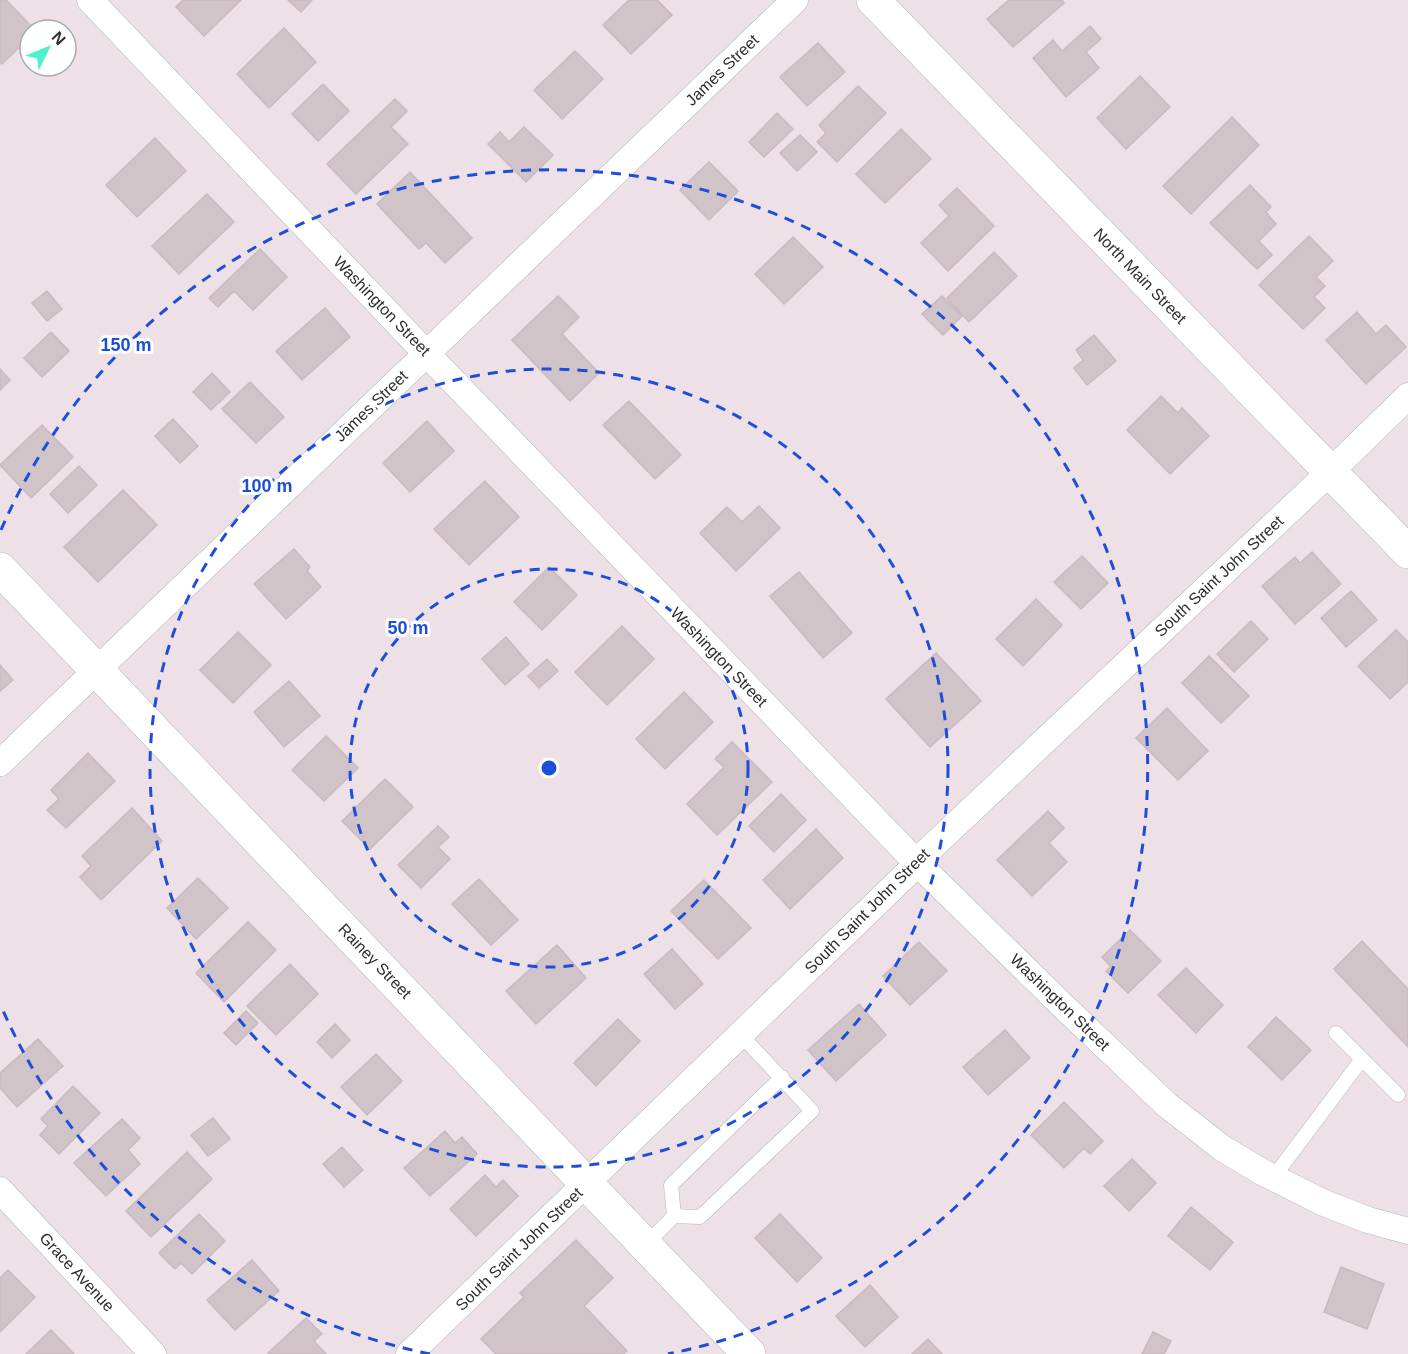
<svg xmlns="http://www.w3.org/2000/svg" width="1408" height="1354" font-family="Arial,sans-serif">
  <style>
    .building { fill: #d0c4c9; stroke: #c9b9c0; stroke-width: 1.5 }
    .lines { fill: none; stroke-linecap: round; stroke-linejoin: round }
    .lane-casing { stroke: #adb8b6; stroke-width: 15 }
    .street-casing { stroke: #adb8b6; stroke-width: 27 }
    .secondary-casing { stroke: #adb8b6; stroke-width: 34 }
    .lane { stroke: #fff; stroke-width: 14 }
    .street { stroke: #fff; stroke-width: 26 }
    .secondary { stroke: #fff; stroke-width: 33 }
    .ring { fill: none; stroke: #1d4ed8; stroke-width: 3; stroke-dasharray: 10 8 }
    .labels { text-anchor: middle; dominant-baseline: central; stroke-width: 6; stroke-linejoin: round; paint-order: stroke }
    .street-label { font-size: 16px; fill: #2d2d2d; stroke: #fff }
    .centre { fill: #1d4ed8; stroke: #fff; stroke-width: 3 }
    .ring-label { font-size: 18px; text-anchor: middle; font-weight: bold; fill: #1d4ed8; stroke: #fff; stroke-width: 6; stroke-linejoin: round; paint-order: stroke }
  </style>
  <rect width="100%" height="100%" fill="#ede0e6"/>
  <path class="building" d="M0 0H6L35 30H30V37L2 64 0 62Z
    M183 0H241L204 36 176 7Z
    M288 0H312L301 12Z
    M629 0H657L672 15 631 54 603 25Z
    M1009 0H1062L1064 3 1013 47 987 19Z
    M1090 26 1101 39 1086 52 1099 68 1066 97 1033 58 1053 40 1062 51Z
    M284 28 316 62 269 108 237 74Z
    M818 43 845 72 807 106 780 77Z
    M575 51 603 79 562 119 534 90Z
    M1140 76 1170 107 1126 149 1097 118Z
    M323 84 349 111 318 141 292 114Z
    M858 86 886 113 837 162 817 142 826 133 819 125Z
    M395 99 407 111 391 127 408 144 356 194 327 164Z
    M777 113 793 129 764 157 749 142Z
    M1232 117 1259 145 1191 214 1163 186Z
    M524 127 553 155 526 182 488 144 500 132 509 142Z
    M901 129 931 159 885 203 856 174Z
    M800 135 817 152 797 171 780 153Z
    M155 138 186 171 137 217 106 185Z
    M709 162 738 191 709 220 680 190Z
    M410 172 472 238 445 263 426 243 419 249 377 204Z
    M1250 185 1271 207 1266 212 1276 224 1259 241 1272 255 1257 269 1210 223Z
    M957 188 994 226 948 271 921 243 949 216 939 205Z
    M207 194 234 222 179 274 152 246Z
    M1309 236 1333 261 1316 277 1325 286 1314 297 1325 308 1303 329 1259 285Z
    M793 237 823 267 784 304 755 274Z
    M260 249 287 277 253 310 234 291 218 307 209 298Z
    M994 252 1017 276 969 322 947 298Z
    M47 291 62 309 47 321 32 303Z
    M558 296 579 317 562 334 599 373 570 401 512 340Z
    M942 296 962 316 943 335 922 314Z
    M325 308 350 337 302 380 276 351Z
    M1357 312 1376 334 1386 325 1406 347 1366 384 1326 340Z
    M51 332 69 351 42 377 24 358Z
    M1094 335 1116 361 1087 385 1074 368 1083 360 1076 350Z
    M0 369 10 380 0 390Z
    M212 373 230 392 211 410 193 392Z
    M250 382 284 417 256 443 222 409Z
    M1161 396 1178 413 1182 408 1209 436 1170 474 1127 430Z
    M629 401 681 455 655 479 603 425Z
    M173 419 198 446 180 463 155 436Z
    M427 421 454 451 410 492 383 463Z
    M42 425 73 457 31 498 0 465Z
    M79 466 97 485 68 513 50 494Z
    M485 481 519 517 469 565 434 529Z
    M123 490 157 525 98 582 64 547Z
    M759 506 780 528 736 571 700 533 727 507 742 522Z
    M294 549 310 567 307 571 321 587 286 619 254 584Z
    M1312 552 1341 584 1295 624 1262 586 1295 557 1300 563Z
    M1082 556 1108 583 1081 609 1054 582Z
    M549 567 577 595 542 630 514 602Z
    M799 572 852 633 823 658 770 596Z
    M1351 591 1377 620 1346 647 1321 618Z
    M1036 599 1062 625 1023 666 996 639Z
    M1251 621 1268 639 1234 672 1217 654Z
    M622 626 654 659 607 705 575 672Z
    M1396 630 1408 642V682L1390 699 1358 666Z
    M238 632 271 665 233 703 200 670Z
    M506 637 529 664 505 685 482 659Z
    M936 653 981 701 930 747 886 699Z
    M1209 656 1249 696 1221 723 1182 683Z
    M547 659 558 671 539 688 528 676Z
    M0 665 13 680 0 691Z
    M289 681 320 716 284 747 254 712Z
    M684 692 713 722 665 769 636 739Z
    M1167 708 1208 751 1178 780 1136 738Z
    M326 736 358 768 324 801 292 770Z
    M732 742 772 782 717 835 687 804 724 767 715 759Z
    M88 753 115 781 66 828 47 810 59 799 51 790Z
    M385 779 413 807 370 849 342 821Z
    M781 794 806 820 774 852 749 826Z
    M132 808 162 841 101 900 80 877 91 866 82 856Z
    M1048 811 1064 828 1049 843 1067 862 1032 896 997 860Z
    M438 826 449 837 438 847 450 859 421 888 398 865Z
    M816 829 843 858 790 909 763 880Z
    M198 878 228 908 196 939 167 908Z
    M479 879 518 920 491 945 452 904Z
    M704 880 751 928 718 959 671 911Z
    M248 922 276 950 224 1002 196 973Z
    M1130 930 1161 961 1128 993 1106 971 1111 967 1102 957Z
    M1362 941 1408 989V1047L1334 969Z
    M919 942 947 971 910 1005 883 976Z
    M557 945 586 978 536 1024 506 991Z
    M672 949 703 984 675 1009 644 974Z
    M290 964 318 994 276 1035 247 1006Z
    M1186 968 1223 1005 1196 1033 1158 995Z
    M859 1004 886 1035 836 1081 808 1050Z
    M246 1011 258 1023 236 1045 224 1033Z
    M1276 1017 1311 1050 1282 1080 1248 1047Z
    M618 1019 640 1041 596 1086 574 1063Z
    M335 1024 350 1040 332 1058 317 1042Z
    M1005 1030 1030 1058 988 1095 963 1067Z
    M38 1039 63 1066 17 1107 0 1088V1073Z
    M376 1054 402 1081 367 1115 341 1087Z
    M73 1086 100 1113 59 1154 40 1135 48 1126 41 1119Z
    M1064 1102 1103 1141 1090 1154 1084 1148 1064 1168 1031 1135Z
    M213 1118 230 1139 208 1156 191 1135Z
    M122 1119 140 1138 128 1150 140 1164 106 1196 74 1163Z
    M445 1131 455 1143 462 1137 477 1154 430 1196 404 1168Z
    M342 1147 363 1170 344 1187 323 1164Z
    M187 1152 212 1179 151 1237 126 1211Z
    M1132 1159 1156 1183 1129 1211 1104 1186Z
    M485 1175 496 1187 503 1180 518 1196 476 1236 450 1209Z
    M1191 1207 1233 1242 1210 1270 1168 1236Z
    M199 1214 225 1241 192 1274 181 1263 175 1269 159 1253Z
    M780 1214 822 1258 797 1282 755 1238Z
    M576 1240 613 1278 584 1306 627 1351 623 1354H496L481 1339 524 1297 520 1293Z
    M252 1260 279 1291 235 1330 207 1300Z
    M1341 1267 1384 1284 1367 1329 1324 1312Z
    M8 1270 35 1297 0 1332V1278Z
    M870 1285 898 1317 865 1347 836 1316Z
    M306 1318 322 1334 314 1341 326 1354H269L268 1353Z
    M51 1330 74 1354H26Z
    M1153 1332 1171 1341 1164 1354H1142Z
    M928 1339 942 1354H912Z"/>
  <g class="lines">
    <g class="lane-casing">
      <path id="lane" d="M1336 1033 1398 1095
        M1273 1178 1362 1059
        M674 1216 671 1185 782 1077
        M645 1245 674 1216 700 1217 812 1111 740 1034"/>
    </g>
    <g class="street-casing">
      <path id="street" d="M90 0 426 353 916 862 1063 1006 1167 1105 1222 1148 1262 1172 1324 1203 1368 1220 1408 1231
        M0 763 795 0
        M0 1190 153 1354
        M409 1354 913 868 916 862 1330 472 1408 396"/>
    </g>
    <g class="secondary-casing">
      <path id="secondary" d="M873 0 1408 552
        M0 569 749 1354"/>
    </g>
    <use href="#lane" class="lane"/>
    <use href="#street" class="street"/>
    <use href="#secondary" class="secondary"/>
  </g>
  <g class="ring">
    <circle cx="549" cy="768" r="199"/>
    <circle cx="549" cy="768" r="399"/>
    <path d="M430 1354A598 598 0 0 1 1 1006M1 530A598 598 0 1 1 668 1354"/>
  </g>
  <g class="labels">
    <g class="street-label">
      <text transform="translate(722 70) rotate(-44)">James Street</text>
      <text transform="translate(1140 276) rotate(46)">North Main Street</text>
      <text transform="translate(382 306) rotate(46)">Washington Street</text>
      <text transform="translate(371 406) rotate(-44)">James Street</text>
      <text transform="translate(1219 576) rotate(-43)">South Saint John Street</text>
      <text transform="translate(719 657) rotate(46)">Washington Street</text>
      <text transform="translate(867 911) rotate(-45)">South Saint John Street</text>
      <text transform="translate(375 961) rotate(46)">Rainey Street</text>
      <text transform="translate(1060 1002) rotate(44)">Washington Street</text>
      <text transform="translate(519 1249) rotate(-44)">South Saint John Street</text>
      <text transform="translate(77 1272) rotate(47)">Grace Avenue</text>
    </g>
  </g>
  <circle cx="549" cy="768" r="9" class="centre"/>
  <g class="ring-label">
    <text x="126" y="351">150 m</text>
    <text x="267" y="492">100 m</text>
    <text x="408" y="634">50 m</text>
  </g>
  <g transform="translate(48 48) rotate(47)"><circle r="28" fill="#ffffff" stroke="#ababab" stroke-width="1.5"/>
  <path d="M0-4.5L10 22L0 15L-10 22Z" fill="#48f2cb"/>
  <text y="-9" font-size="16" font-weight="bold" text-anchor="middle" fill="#2d2d2d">N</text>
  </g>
</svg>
